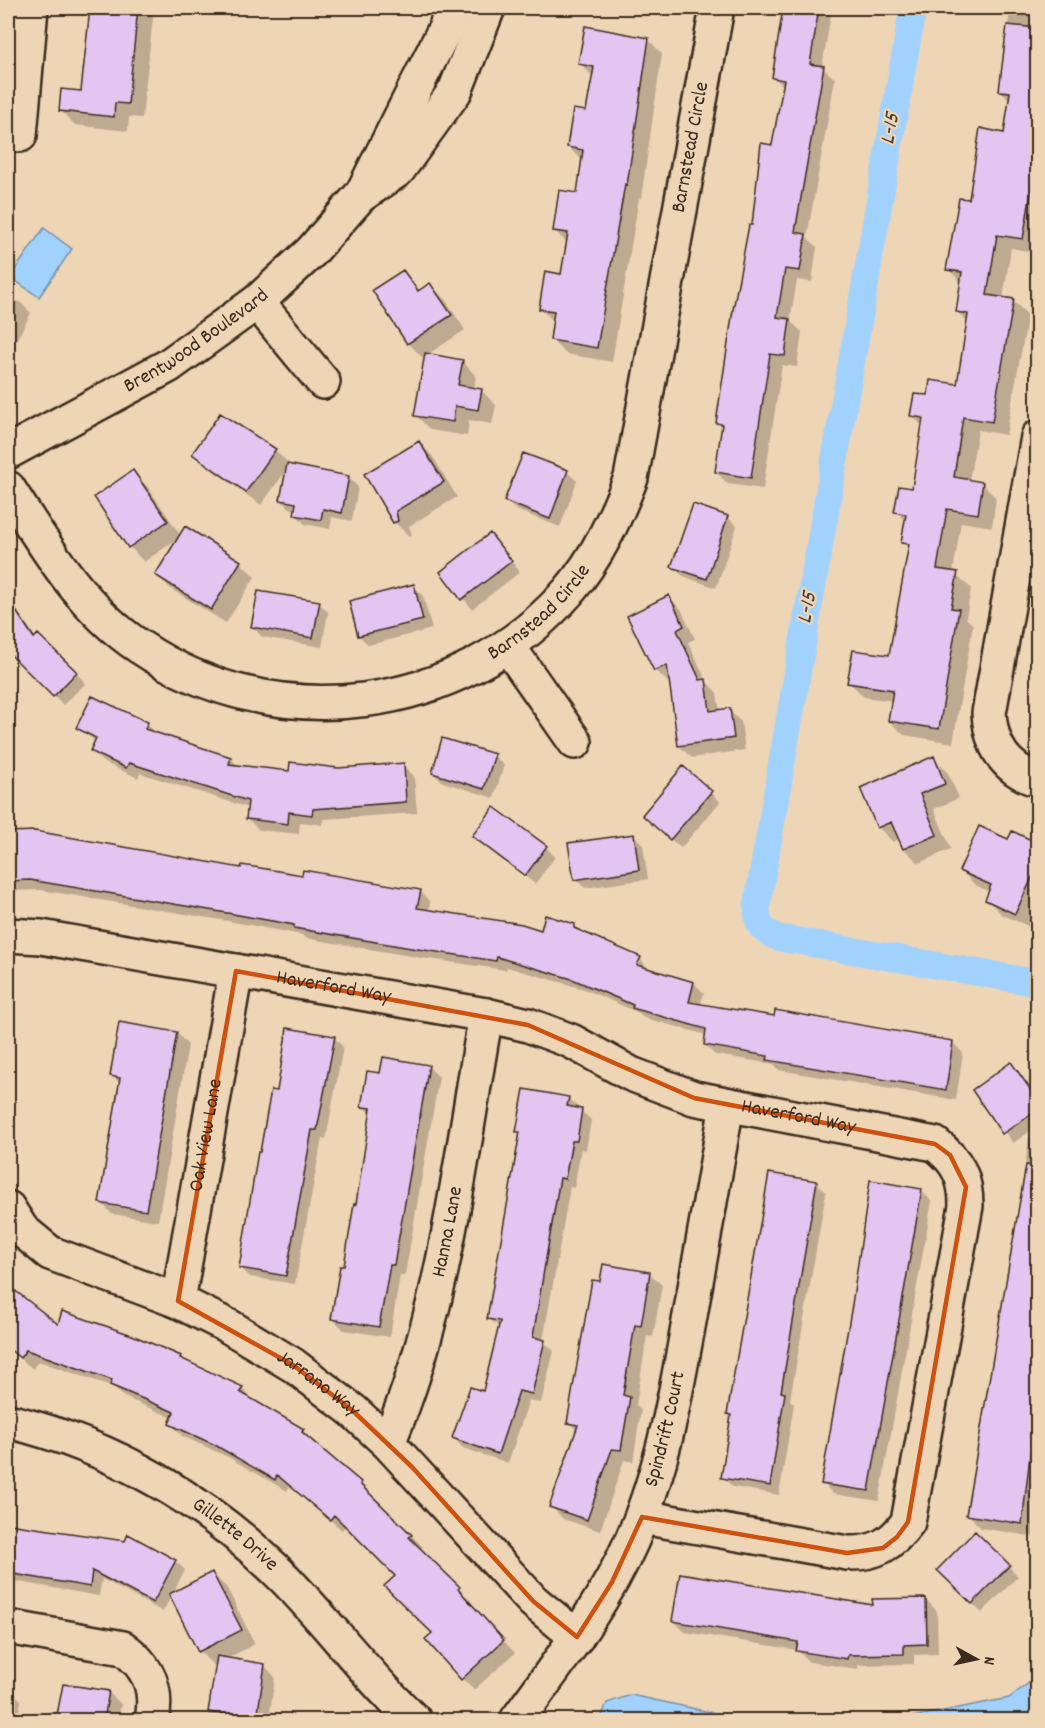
<svg xmlns="http://www.w3.org/2000/svg" width="1045" height="1728" font-family="Dekko,sans-serif">
  <style>
    .water { fill: #a1d2fe; stroke: #788fa4; stroke-width: 1.5 }
    .shadow { fill: #0003; fill-rule: evenodd }
    .lines { fill: none; stroke-linecap: round; stroke-linejoin: round }
    .canal { stroke: #a1d2fe; stroke-width: 27 }
    .building { fill: #e4c4f1; stroke: #3b2a1e; stroke-width: 1.5 }
    .minor-casing { stroke: #3b2a1e; stroke-width: 38 }
    .minor { stroke: #eed5b6; stroke-width: 33 }
    .marked { fill: none; stroke: #ce520f; stroke-width: 4.5; stroke-linejoin: round }
    .labels { text-anchor: middle; dominant-baseline: central; stroke-width: 4.5; stroke-linejoin: round; paint-order: stroke }
    .street-label { font-size: 21px; fill: #3b2a1e; stroke: #eed5b6 }
    .water-label { font-size: 22px; font-style: italic; fill: #4a4340; stroke: #eed5b6 }
  </style>
  <rect width="100%" height="100%" fill="#eed5b6"/>
  <filter id="ink" filterUnits="userSpaceOnUse"><feTurbulence type="fractalNoise" baseFrequency=".0167" numOctaves="2"/><feDisplacementMap in="SourceGraphic" scale="12" xChannelSelector="R" yChannelSelector="G"/><feConvolveMatrix kernelMatrix="1 2 1 2 8 2 1 2 1" color-interpolation-filters="sRGB"/></filter>
  <g filter="url(#ink)">
    <path class="water" d="M44 228 72 249 39 297 10 277Z
      M1037 1677V1720H897L1009 1698Z
      M631 1695 742 1719 755 1720H600L607 1703Z"/>
    <path class="shadow" d="M8 8 15 9 8 57Z
      M92 8H154L142 118 129 117 128 131 75 125 60 110 82 92Z
      M785 8H832L822 67 835 79 807 237 817 247 812 282 797 280 790 321 802 332 797 367 782 365 763 489 728 484 716 472 723 428 718 422 753 227 773 147 784 87 774 77Z
      M1010 8H1038V253L1011 248 1003 299 1013 301 1028 315 1006 435 978 430 969 481 982 483 996 498 992 527 961 522 953 573 971 588 966 618 973 625 953 743 904 735 889 721 893 701 864 697 849 682 890 657 910 549 903 542 906 522 896 511 913 490 924 427 912 416 929 397 958 386 968 322 957 312 962 283 948 269 970 201 1005 134 1010 100 1001 91Z
      M648 39 662 54 641 199 639 198 612 362 566 354 551 340 554 322 541 308 563 275 568 244 554 230 578 195 583 161 568 147 587 112 593 77 580 63Z
      M403 272 421 291 430 285 445 299 465 330 427 355 462 361 476 376 474 389 481 390 496 405 492 424 469 420 467 436 430 430 416 415 426 356 423 358 408 343 374 291Z
      M8 297 21 303 31 313 16 341 8 337Z
      M221 415 275 450 290 465 349 478 358 487 352 521 332 517 330 529 305 524 295 514 296 510 291 509 281 500 288 468 261 505 209 468 194 453Z
      M419 442 433 457 457 497 409 526 412 535 409 536 394 522 366 474Z
      M523 455 567 472 577 481 560 527 516 510 506 501Z
      M133 472 147 486 181 536 240 562 255 577 226 623 171 589 157 575 180 537 144 562 130 547 96 498Z
      M727 517 737 526 716 588 683 576 673 567Z
      M490 535 520 572 472 609 442 572Z
      M414 586 423 596 432 629 369 645 359 636Z
      M8 597 36 638 38 636 86 683 63 705 8 650Z
      M669 597 681 609 695 639 688 642 707 682 717 693 720 711 729 710 741 722 745 750 692 758 679 746 670 681 668 682 655 670Z
      M319 603 328 612 322 647 262 637 253 627Z
      M147 724 158 735 231 758 239 767 290 773 403 765 414 776 417 813 323 819V825L300 822 299 834 259 830 247 818 249 808 140 773 138 778 103 762 92 751 96 742 78 728Z
      M494 756 504 765 494 798 443 782 433 773Z
      M934 758 948 773 959 798 934 809 951 849 919 863 904 849 900 838 893 842 878 827Z
      M711 792 720 802 681 848 653 824Z
      M8 833H35L242 870 420 891 430 902 429 911 542 932 574 925 582 933 640 958 649 970 694 983 704 993 700 1006 952 1042 963 1053 956 1100 779 1070 774 1064 715 1055 705 1045 707 1035 644 1018 639 1013 584 989 507 967 506 970 422 958 305 938 302 935 245 924 41 890 8 891ZM637 961H641L635 973Z
      M634 835 643 845 648 879 585 888 575 879Z
      M474 836 546 847 555 857 535 884Z
      M1009 841 1038 844V911L1030 927 1001 914 987 899 990 892 975 885 961 870Z
      M177 1033 188 1045 158 1221 112 1214 101 1203 121 1084 112 1076Z
      M334 1037 343 1047 326 1139 322 1138 295 1284 250 1277 240 1267 261 1154 278 1093Z
      M1011 1064 1038 1097V1126L1013 1143 974 1090Z
      M428 1066 439 1077 405 1275H400L390 1337 344 1330 333 1319 358 1206 372 1115 363 1106 381 1074Z
      M568 1098 591 1120 586 1150 581 1149 574 1188 570 1187 543 1341 554 1351 541 1403 529 1400 508 1463 463 1448 454 1438 484 1393 500 1328 488 1318 522 1135 518 1131Z
      M1029 1137 1038 1138V1518L1035 1537 981 1528 968 1514 1012 1266Z
      M816 1183 826 1192 790 1400 794 1404 779 1495 733 1487 723 1477 732 1417 729 1413Z
      M921 1191 932 1201 879 1501 833 1494 823 1483Z
      M649 1273 662 1285 653 1337 647 1336 636 1405 641 1410 633 1462 624 1460 600 1531 563 1519 551 1506 577 1431 569 1422 601 1283Z
      M8 1287 58 1326 242 1388 253 1401 303 1430 314 1444 360 1483 423 1547 420 1550 470 1600 468 1602 515 1653 474 1690 462 1678 397 1576 346 1525 342 1530 290 1486 287 1491 228 1457 182 1436 171 1424 173 1418 124 1397 114 1387 38 1361 33 1369 8 1349Z
      M8 1525 126 1543 175 1561 185 1570 172 1595 212 1574 227 1588 255 1644 226 1659 264 1665 275 1677 269 1720H208L217 1664 214 1666 199 1651 171 1596 163 1612 102 1579 99 1596 8 1580Z
      M975 1533 1018 1576 982 1613 939 1570Z
      M926 1600 937 1611 938 1654 914 1655V1664L858 1665V1669L809 1662 797 1650 685 1632 674 1621 874 1607Z
      M8 1688 21 1700 19 1716 48 1720 49 1711 59 1712 108 1692 121 1704 118 1720H8Z"/>
    <g class="lines">
      <path class="canal" d="M913 8 757 906C757 926 761 931 780 938L1038 983"/>
    </g>
    <path class="building" d="M90 8H138L128 104 115 103 114 117 59 111 61 89 81 91Z
      M783 8H819L810 64 824 66 795 232 806 234 800 271 785 269 777 317 790 319 785 356 770 354 751 478 715 472 722 424 716 423 733 310 749 225H752L761 143 772 145 784 80 772 78Z
      M1007 25 1038 28V153L1023 239 997 235 987 295 1014 299 992 422 963 417 954 477 983 482 978 514 947 509 937 569 958 572 951 608 959 609 939 729 888 721 893 690 847 683 853 650 889 655 909 544 901 543 906 514 894 512 899 486 912 488 923 418 910 416 914 394 928 395 930 380 957 384 968 314 956 312 962 272 946 270 959 198 969 199 980 128 1004 133 1010 92 999 91Z
      M585 26 649 38 627 185 625 184 597 348 550 340 554 311 539 309 545 271 561 274 568 233 553 231 559 190 577 193 583 150 567 147 573 109 586 111 594 67 578 64Z
      M403 270 418 291 430 283 452 315 407 344 372 290Z
      M425 353 463 360 458 385 482 389 478 410 455 406 453 422 414 416Z
      M220 413 276 449 246 492 192 454Z
      M419 441 444 482 396 511 398 521 393 523 364 474Z
      M523 453 568 470 550 519 504 501Z
      M287 464 349 476 342 513 323 509 321 520 294 515 296 503 280 500Z
      M133 470 168 521 128 548 94 497Z
      M693 504 728 516 707 579 671 567Z
      M185 526 241 561 211 610 155 575Z
      M490 533 512 561 461 600 440 572Z
      M414 584 423 620 358 636 349 601Z
      M258 591 320 601 313 638 251 627Z
      M669 595 684 626 677 630 700 680 706 679 710 711 730 708 734 738 678 746 667 665 654 671 627 616Z
      M8 599 34 638 38 634 77 672 53 697 8 652Z
      M92 696 148 722 145 729 231 757 229 764 289 771 290 762 338 768 404 763 406 802 313 809 312 815 289 812 288 824 246 819 248 801 129 763 126 768 90 751 96 738 76 728Z
      M442 738 495 754 484 789 432 773Z
      M934 756 945 784 920 794 937 835 903 849 891 822 877 828 860 788Z
      M683 766 712 791 670 840 642 815Z
      M494 807 547 846 525 876 472 836Z
      M979 826 1008 839 1012 831 1038 843V865L1015 914 985 900 991 885 959 871Z
      M35 831 241 868 242 865 302 875 303 870 421 890 417 908 522 924 541 930 545 915 575 924 574 928 641 957 637 965 694 982 689 1002 774 1016 775 1010 953 1041 946 1090 767 1060 768 1056 704 1045 706 1029 632 1008 633 1005 572 979 497 957 496 961 411 948 294 928V925L233 914 30 880 8 881V832Z
      M634 834 639 870 574 880 568 843Z
      M119 1022 177 1032 146 1211 99 1203 120 1078 110 1076Z
      M287 1028 335 1036 317 1130H312L286 1276 239 1268 258 1152H260L271 1090 277 1091Z
      M383 1057 429 1065 394 1265H390L379 1327 331 1319 340 1266H344L354 1204H356L371 1108 361 1107 367 1071 380 1073Z
      M1011 1062 1038 1100V1110L1002 1134 972 1090Z
      M524 1089 569 1097 567 1106 582 1109 577 1141H572L565 1179 560 1178 545 1264 533 1337 545 1340 532 1394 519 1391 498 1454 452 1438 470 1387 483 1391 500 1321 487 1319 520 1132H516Z
      M1026 1165 1038 1166V1394L1033 1424H1038V1448L1031 1447 1022 1524 966 1515Z
      M769 1173 817 1181 781 1392 785 1393 770 1486 721 1478 731 1415 727 1414Z
      M870 1180 922 1189 869 1491 821 1484 852 1305Z
      M603 1264 650 1272 641 1326 635 1325 623 1395 630 1397 621 1450 612 1449 587 1520 549 1507 578 1425 567 1423 573 1387 592 1280 600 1281Z
      M8 1285 58 1324 62 1311 132 1335 181 1356 180 1358 243 1387 240 1392 304 1429 302 1432 361 1482 360 1484 412 1535 409 1537 460 1587 458 1589 504 1640 461 1680 425 1639 432 1633 384 1586 395 1576 334 1515 330 1520 277 1475 275 1480 215 1445 169 1424 174 1412 110 1385 112 1380 26 1350 20 1358 8 1348Z
      M8 1524 125 1541 128 1534 176 1560 153 1603 92 1571 90 1587 8 1573Z
      M975 1531 1010 1565 972 1604 937 1570Z
      M212 1572 242 1630 198 1652 169 1594Z
      M680 1573 873 1605 872 1599 926 1598 927 1644 904 1645V1654L848 1655 847 1659 796 1651 798 1642 672 1621Z
      M217 1656 265 1664 257 1719 208 1712Z
      M63 1684 109 1691 104 1720H56Z"/>
    <g class="lines">
      <g class="minor-casing">
        <g id="minor">
          <path d="M20 135 31 8"/>
          <path d="M363 192 445 29 453 8"/>
          <path d="M257 302 323 382"/>
          <path d="M1038 437 989 713C991 746 1005 769 1038 780"/>
          <path id="s1" d="M8 452 168 366 257 302 311 252 360 196 398 170 455 91 488 8"/>
          <path id="s2" d="M8 488C45 546 81 608 140 647 276 738 459 715 568 592 597 558 615 519 631 478L717 8"/>
          <path d="M508 646 575 742"/>
          <path id="s3" d="M8 935 41 937 486 1015 528 1025 571 1041 631 1074 694 1098 935 1144C958 1161 966 1178 966 1206L908 1522C891 1545 875 1554 847 1553L642 1517"/>
          <path id="s4" d="M8 1208 22 1230 50 1253 178 1301 230 1327 293 1365 352 1410 388 1443 533 1601 577 1637"/>
          <path id="s5" d="M178 1301 236 971"/>
          <path id="s6" d="M8 1421C113 1446 209 1502 285 1579 330 1625 368 1677 414 1720"/>
          <path id="s7" d="M388 1443C446 1308 460 1158 486 1015"/>
          <path d="M8 1627 123 1648C149 1667 158 1689 152 1720"/>
          <path id="s8" d="M517 1720C558 1663 603 1606 632 1540 663 1469 676 1393 690 1316 702 1246 714 1176 727 1105"/>
        </g>
      </g>
      <use href="#minor" class="minor"/>
    </g>
  </g>
  <path class="marked" d="M236 971 528 1025 694 1098 935 1144 950 1155 966 1187 908 1522 897 1537 883 1548 847 1553 642 1517 612 1582 577 1637 533 1601 412 1467 352 1410 293 1365 178 1301Z"/>
  <g class="labels">
    <g class="street-label">
      <text stroke="none"><textPath href="#s2" startOffset="1146">Barnstead Circle</textPath></text>
      <text stroke="none"><textPath href="#s1" startOffset="219">Brentwood Boulevard</textPath></text>
      <text stroke="none"><textPath href="#s2" startOffset="644">Barnstead Circle</textPath></text>
      <text stroke="none"><textPath href="#s3" startOffset="330">Haverford Way</textPath></text>
      <text stroke="none"><textPath href="#s3" startOffset="816">Haverford Way</textPath></text>
      <text stroke="none"><textPath href="#s5" startOffset="168">Oak View Lane</textPath></text>
      <text stroke="none"><textPath href="#s7" startOffset="220">Hanna Lane</textPath></text>
      <text stroke="none"><textPath href="#s4" startOffset="362">Jarrano Way</textPath></text>
      <text stroke="none"><textPath href="#s8" startOffset="330">Spindrift Court</textPath></text>
      <text stroke="none"><textPath href="#s6" startOffset="256">Gillette Drive</textPath></text>
    </g>
    <g class="water-label">
      <text transform="translate(891 129) rotate(-80)">L-15</text>
      <text transform="translate(808 608) rotate(-80)">L-15</text>
    </g>
  </g>
  <rect width="1045" height="1728" fill="none" stroke="#eed5b6" stroke-width="30"/>
  <rect x="15" y="15" width="1015" height="1698" fill="none" stroke="#3b2a1e" stroke-width="2" filter="url(#ink)"/>
  <g transform="translate(976 1659) rotate(98)" stroke="#eed5b6" stroke-width="4.5" paint-order="stroke">
  <path d="M0-4.5L10 22L0 15L-10 22Z" fill="#3b2a1e"/>
  <text y="-9" font-size="16" font-weight="bold" text-anchor="middle" fill="#3b2a1e">N</text>
  </g>
</svg>
